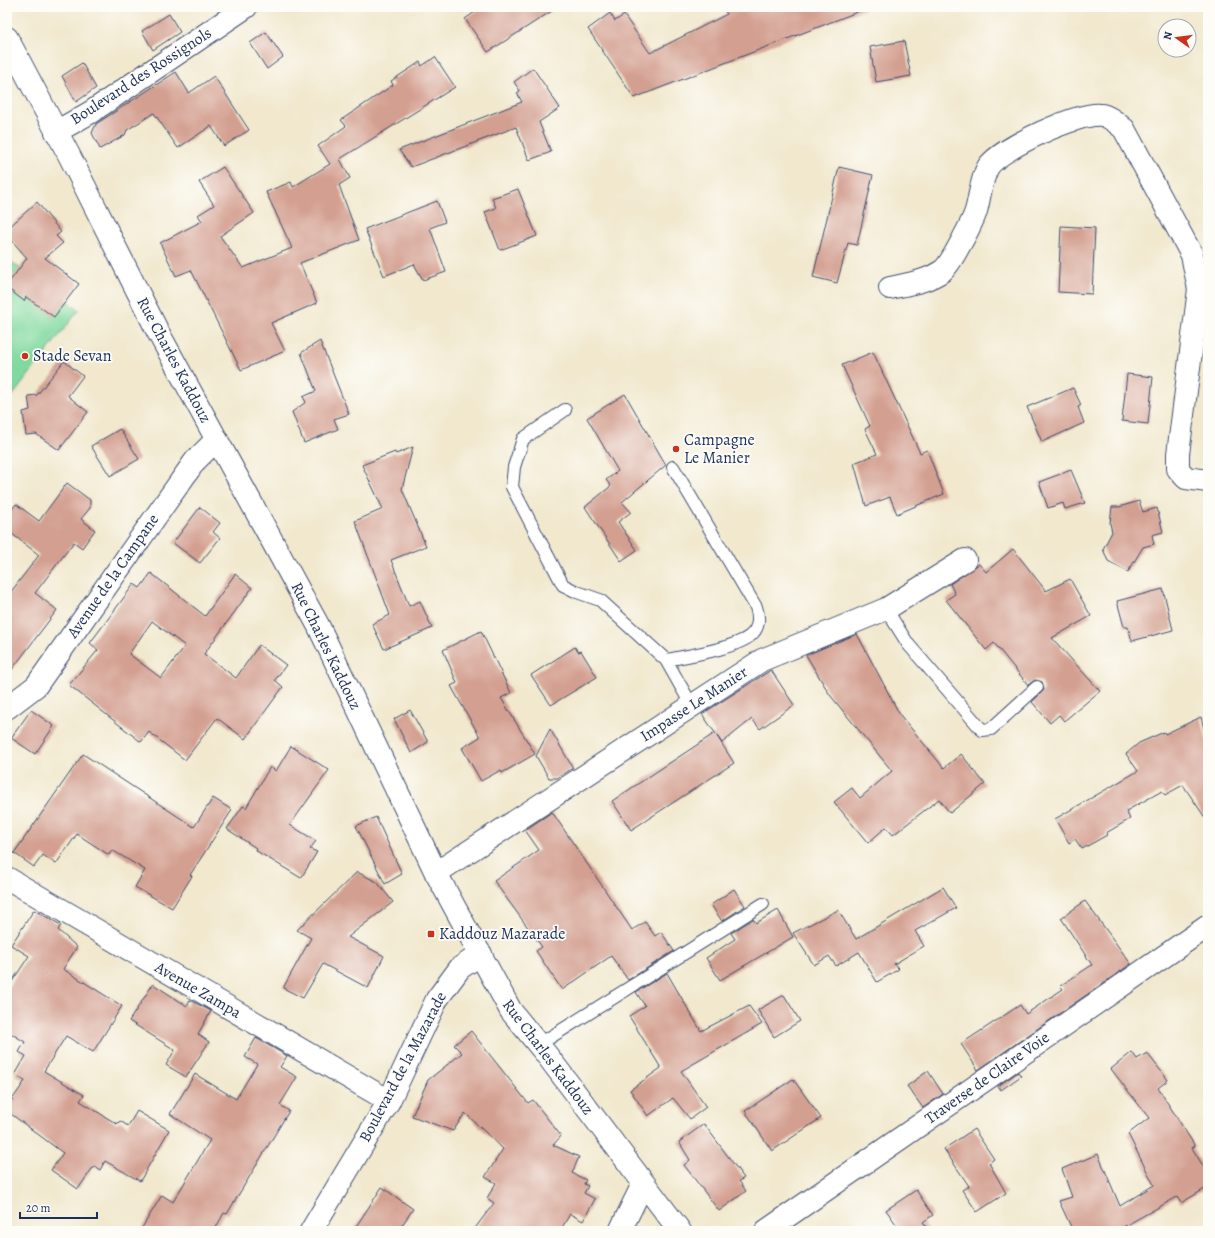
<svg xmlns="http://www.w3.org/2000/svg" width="1215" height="1238" font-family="Alegreya,serif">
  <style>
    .green { fill: #80d99e; stroke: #4e847e }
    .building { fill: #d39f90; fill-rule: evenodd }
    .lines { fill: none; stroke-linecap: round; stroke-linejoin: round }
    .service-casing { stroke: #3b4b6f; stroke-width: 14 }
    .minor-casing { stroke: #3b4b6f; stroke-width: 24 }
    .tertiary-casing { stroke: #3b4b6f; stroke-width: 24 }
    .service { stroke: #fff; stroke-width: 12 }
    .minor { stroke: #fff; stroke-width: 22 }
    .tertiary { stroke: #fff; stroke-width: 22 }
    .poi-dot { fill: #c8321e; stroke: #fdfcf7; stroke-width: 1.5 }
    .labels { text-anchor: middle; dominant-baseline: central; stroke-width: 3.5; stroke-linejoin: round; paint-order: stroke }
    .street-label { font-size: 16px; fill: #1b2f5e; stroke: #fdfcf7 }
    .poi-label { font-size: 16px; fill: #1b2f5e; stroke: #fdfcf7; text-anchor: start }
  </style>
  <rect width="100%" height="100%" fill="#fdfcf7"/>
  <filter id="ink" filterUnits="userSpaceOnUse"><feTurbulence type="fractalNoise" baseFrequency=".025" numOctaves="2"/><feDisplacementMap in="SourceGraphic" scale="8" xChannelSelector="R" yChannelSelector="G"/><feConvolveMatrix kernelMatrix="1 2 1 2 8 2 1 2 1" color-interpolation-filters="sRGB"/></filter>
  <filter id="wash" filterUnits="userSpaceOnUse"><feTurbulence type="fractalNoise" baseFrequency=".012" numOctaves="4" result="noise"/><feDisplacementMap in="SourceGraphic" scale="16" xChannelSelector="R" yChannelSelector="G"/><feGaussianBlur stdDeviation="0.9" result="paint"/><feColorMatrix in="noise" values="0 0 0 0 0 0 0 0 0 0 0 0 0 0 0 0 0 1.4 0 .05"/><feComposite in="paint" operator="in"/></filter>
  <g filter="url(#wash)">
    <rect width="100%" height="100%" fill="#f1e8ce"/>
    <path class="green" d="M7 259 79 310 7 403Z"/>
    <g id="blocks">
      <path class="building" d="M482 7H558L488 52 465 19Z
        M722 7H864L865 9 634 98 588 29 610 13 615 21 624 15 650 53 727 14Z
        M169 14 180 32 153 50 142 31Z
        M266 32 283 57 267 69 250 43Z
        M904 41 911 76 876 82 870 47Z
        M435 57 455 87 340 159 350 178 339 185 359 240 300 263 317 303 271 323 285 351 241 370 191 270 176 276 160 243 202 221 198 215 214 205 199 182 223 167 254 213 220 236 243 268 292 248 266 192 291 182 293 187 330 164 318 146 346 126 341 120 393 85 391 81 420 62 422 66Z
        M82 63 96 88 76 102 62 76Z
        M533 68 560 108 539 122 551 152 529 160 516 127 411 167 399 150 522 102 517 93 520 91 514 82Z
        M176 72 189 93 214 76 249 130 224 146 211 126 178 148 154 113 127 130 125 135 100 149 92 133 96 124Z
        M839 167 873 175 857 245 848 243 837 283 813 277Z
        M518 189 537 236 500 250 485 212 496 208 492 198Z
        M437 201 445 222 430 228 446 272 423 280 414 264 384 276 365 229Z
        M37 202 61 232 56 236 63 243 45 258 79 284 54 317 26 297 24 301 7 288V285L27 258 7 235V229Z
        M1061 226 1095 228 1092 294 1058 292Z
        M320 341 349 414 334 419 338 429 304 443 292 412 306 402 303 397 316 391 301 353Z
        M873 352 920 453 927 450 944 494 897 514 890 497 866 506 854 463 877 454 865 429 870 426 842 365Z
        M64 361 83 376 68 396 88 412 59 450 36 434 26 435 23 412 30 410 28 396 37 395Z
        M1127 374 1153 377 1148 424 1122 421Z
        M1073 388 1081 405 1078 407 1084 423 1042 442 1027 407Z
        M625 394 666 465 622 502 631 512 618 522 637 550 621 561 585 507 611 486 606 480 618 471 587 418Z
        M120 429 139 459 110 476 91 446Z
        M413 447 402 489 426 546 391 560 409 606 420 601 432 628 384 649 372 624 390 615 355 521 383 509 362 465 395 452 396 454Z
        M1071 470 1085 503 1065 509 1063 503 1048 508 1039 482Z
        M67 483 90 500V508L81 519 95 530 82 548 74 542 35 593 57 610 7 676V597L39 555 7 530V516L16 504 39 521Z
        M1139 501 1143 512 1157 508 1163 532 1152 535 1154 544 1143 547 1128 572 1108 561 1103 549 1112 532 1110 523 1112 507H1119Z
        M200 507 220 523 213 532 220 538 200 563 173 543Z
        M1013 549 1046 591 1070 579 1091 616 1052 638 1100 691 1064 721 1059 715 1050 723 1032 702 1044 690 1042 682 1035 680 1028 685 994 643 986 650 946 600 955 594 950 584 979 564 986 572Z
        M151 573 205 616 235 574 252 588 204 654 236 678 259 645 286 665 275 680 283 687 245 739 217 718 185 760 149 732 141 742 69 685 98 650 90 643 134 584 140 588ZM152 621 185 646 161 678 129 654Z
        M1163 589 1173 630 1132 641 1128 627H1124L1117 601Z
        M481 631 511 693 501 698 535 754 502 773 501 770 481 781 462 748 480 737 451 686 457 683 443 650Z
        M857 634 900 715 944 768 961 754 985 784 950 813 939 799 893 835 886 827 868 843 834 802 852 788 860 798 892 771 830 695 806 655Z
        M575 647 578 652 581 651 597 677 551 705 531 675Z
        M771 670 794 705 760 729 752 719 722 743 702 714Z
        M31 710 54 726 35 754 11 738Z
        M410 710 428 742 411 753 394 719Z
        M1201 717 1208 745V822L1183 785 1165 795 1162 791 1126 811 1130 819 1106 833 1107 835 1082 849 1075 839 1069 843 1055 819 1138 771 1126 754 1139 743 1164 732 1165 734Z
        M550 729 573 768 557 778H549L536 756Z
        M715 733 734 763 631 830 612 801Z
        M291 746 329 770 290 825 316 841 310 849 317 852 301 878 255 850 256 848 227 829 243 806 246 808 270 767 276 771Z
        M83 754 194 827 213 798 232 810 190 875 192 876 172 908 135 887 145 870 112 850 109 855 77 834 56 864 43 855 34 867 14 853Z
        M552 812 632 930 645 922 655 936 661 932 674 951 628 980 611 956 562 990 536 951 542 947 494 881 539 850 525 830Z
        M376 817 402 874 385 884 356 826Z
        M357 872 377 882 393 902 348 937 384 956 368 988 323 964 303 998 283 988 311 938 297 930Z
        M943 887 956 908 915 931 924 946 894 964 899 969 877 982 859 952 836 966 829 956 814 965 793 933 838 910 856 939Z
        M734 889 745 906 722 921 711 905Z
        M1085 901 1131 964 978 1070 961 1044 1020 1005 1026 1014 1063 989 1060 986 1092 965 1061 918Z
        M34 910 61 925 58 930 77 947 63 969 122 1006 93 1052 66 1036 44 1071 84 1095 80 1101 117 1124 120 1121 128 1126 137 1111 169 1130 140 1181 105 1161 100 1170 94 1166 78 1189 51 1170 63 1153 7 1111V1107L25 1081 15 1075 26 1056 19 1052 25 1042 7 1031V989L29 956 11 945Z
        M778 910 793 937 720 980 706 958 735 939 731 933 753 919 756 923Z
        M667 973 701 1031 749 1006 762 1024 681 1071 706 1107 690 1119 673 1098 648 1116 630 1090 661 1068 629 1016 645 1006 636 992Z
        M153 984 187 1006 190 1000 211 1011 198 1034 209 1042 186 1077 166 1065 175 1050 129 1021Z
        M784 995 800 1021 774 1037 758 1010Z
        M471 1031 528 1103 533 1100 561 1136 553 1145 579 1157 572 1173 586 1180 584 1184 588 1186 584 1193 595 1199 583 1221 570 1214 560 1231H473L494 1203 487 1198 496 1183 485 1177 503 1149 465 1113 453 1131 412 1116 428 1080 462 1053 454 1045Z
        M256 1038 287 1056 280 1067 297 1077 280 1105 289 1111 227 1214 224 1213 214 1231H140L162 1195 173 1202 210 1140 170 1114 195 1074 236 1099 257 1064 245 1057Z
        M1132 1052 1137 1059 1147 1053 1168 1080 1158 1088 1195 1146 1192 1148 1208 1174V1187L1181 1203 1177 1197 1116 1231H1077L1074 1227 1072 1229 1059 1201 1072 1197 1062 1169 1098 1154 1120 1206 1154 1185 1128 1134 1149 1118 1111 1069Z
        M928 1071 943 1094 923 1108 907 1086Z
        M1018 1072 1021 1076 1001 1090 998 1086Z
        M793 1079 821 1118 772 1151 745 1111Z
        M704 1124 744 1178 739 1181 746 1191 719 1211 684 1165 690 1160 679 1142Z
        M974 1129 994 1159 989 1163 1006 1193 977 1212 962 1190 969 1186 944 1149Z
        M382 1187 413 1209 398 1231H353Z
        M916 1190 933 1215 923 1222 930 1231H901L886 1210Z"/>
    </g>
  </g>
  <g filter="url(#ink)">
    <use href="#blocks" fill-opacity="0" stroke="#3b4b6f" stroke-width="1"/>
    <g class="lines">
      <g class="service-casing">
        <path id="service" d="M565 410 523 439 514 467 512 487 563 585 577 592 600 600 666 660 692 706
          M886 609 908 644 982 730 991 729 1037 687
          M666 660C686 656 741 648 753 633 760 625 759 616 756 607L673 467
          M538 1045 763 904"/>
      </g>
      <g class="minor-casing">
        <path id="minor" d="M56 132 91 112 246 7
          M890 288C908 284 926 282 942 271 950 266 973 221 976 211 980 197 981 179 988 167 999 149 1080 111 1102 115 1111 117 1118 124 1124 129L1192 255 1199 289 1178 454V469L1186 478 1208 481
          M7 708 36 686 195 461 216 440
          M436 873 762 660 886 609 965 560
          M7 878 389 1101
          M311 1231 389 1101 437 999 460 968 481 954
          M620 1231 643 1184
          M766 1231 1208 926"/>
      </g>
      <g class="tertiary-casing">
        <path id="tertiary" d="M7 38 70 157 158 332 318 625 436 873 511 1011 546 1054 680 1231"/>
      </g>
      <use href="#service" class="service"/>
      <use href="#minor" class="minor"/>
      <use href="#tertiary" class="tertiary"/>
    </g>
  </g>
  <g class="poi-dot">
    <circle cx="25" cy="356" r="4"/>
    <circle cx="676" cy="449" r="4"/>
    <rect x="427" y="930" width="8" height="8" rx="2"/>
  </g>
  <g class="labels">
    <g class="street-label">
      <text transform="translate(141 76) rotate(-33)">Boulevard des Rossignols</text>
      <text transform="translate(174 360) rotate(62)">Rue Charles Kaddouz</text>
      <text transform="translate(113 576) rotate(-55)">Avenue de la Campane</text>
      <text transform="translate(326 646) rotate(64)">Rue Charles Kaddouz</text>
      <text transform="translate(694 704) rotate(-33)">Impasse Le Manier</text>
      <text transform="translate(198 990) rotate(30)">Avenue Zampa</text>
      <text transform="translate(548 1057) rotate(53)">Rue Charles Kaddouz</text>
      <text transform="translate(403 1067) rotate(-62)">Boulevard de la Mazarade</text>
      <text transform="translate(987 1078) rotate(-35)">Traverse de Claire Voie</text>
    </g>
    <g class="poi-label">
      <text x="33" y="356">Stade Sevan</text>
      <text x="684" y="440">Campagne<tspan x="684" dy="18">Le Manier</tspan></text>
      <text x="439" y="934">Kaddouz Mazarade</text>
    </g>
  </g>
  <rect width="1215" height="1238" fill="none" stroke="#fdfcf7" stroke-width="24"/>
  <g transform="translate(1177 38) rotate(284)"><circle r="19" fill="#fdfcf7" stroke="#a3aaba"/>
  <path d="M0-3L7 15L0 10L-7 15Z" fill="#c8321e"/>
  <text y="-6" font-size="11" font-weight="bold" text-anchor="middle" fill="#1b2f5e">N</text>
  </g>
  <path d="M20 1212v6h77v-6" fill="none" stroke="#1b2f5e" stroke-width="2"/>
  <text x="26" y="1212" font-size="12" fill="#1b2f5e" stroke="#fdfcf7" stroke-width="3" paint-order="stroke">20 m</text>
</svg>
